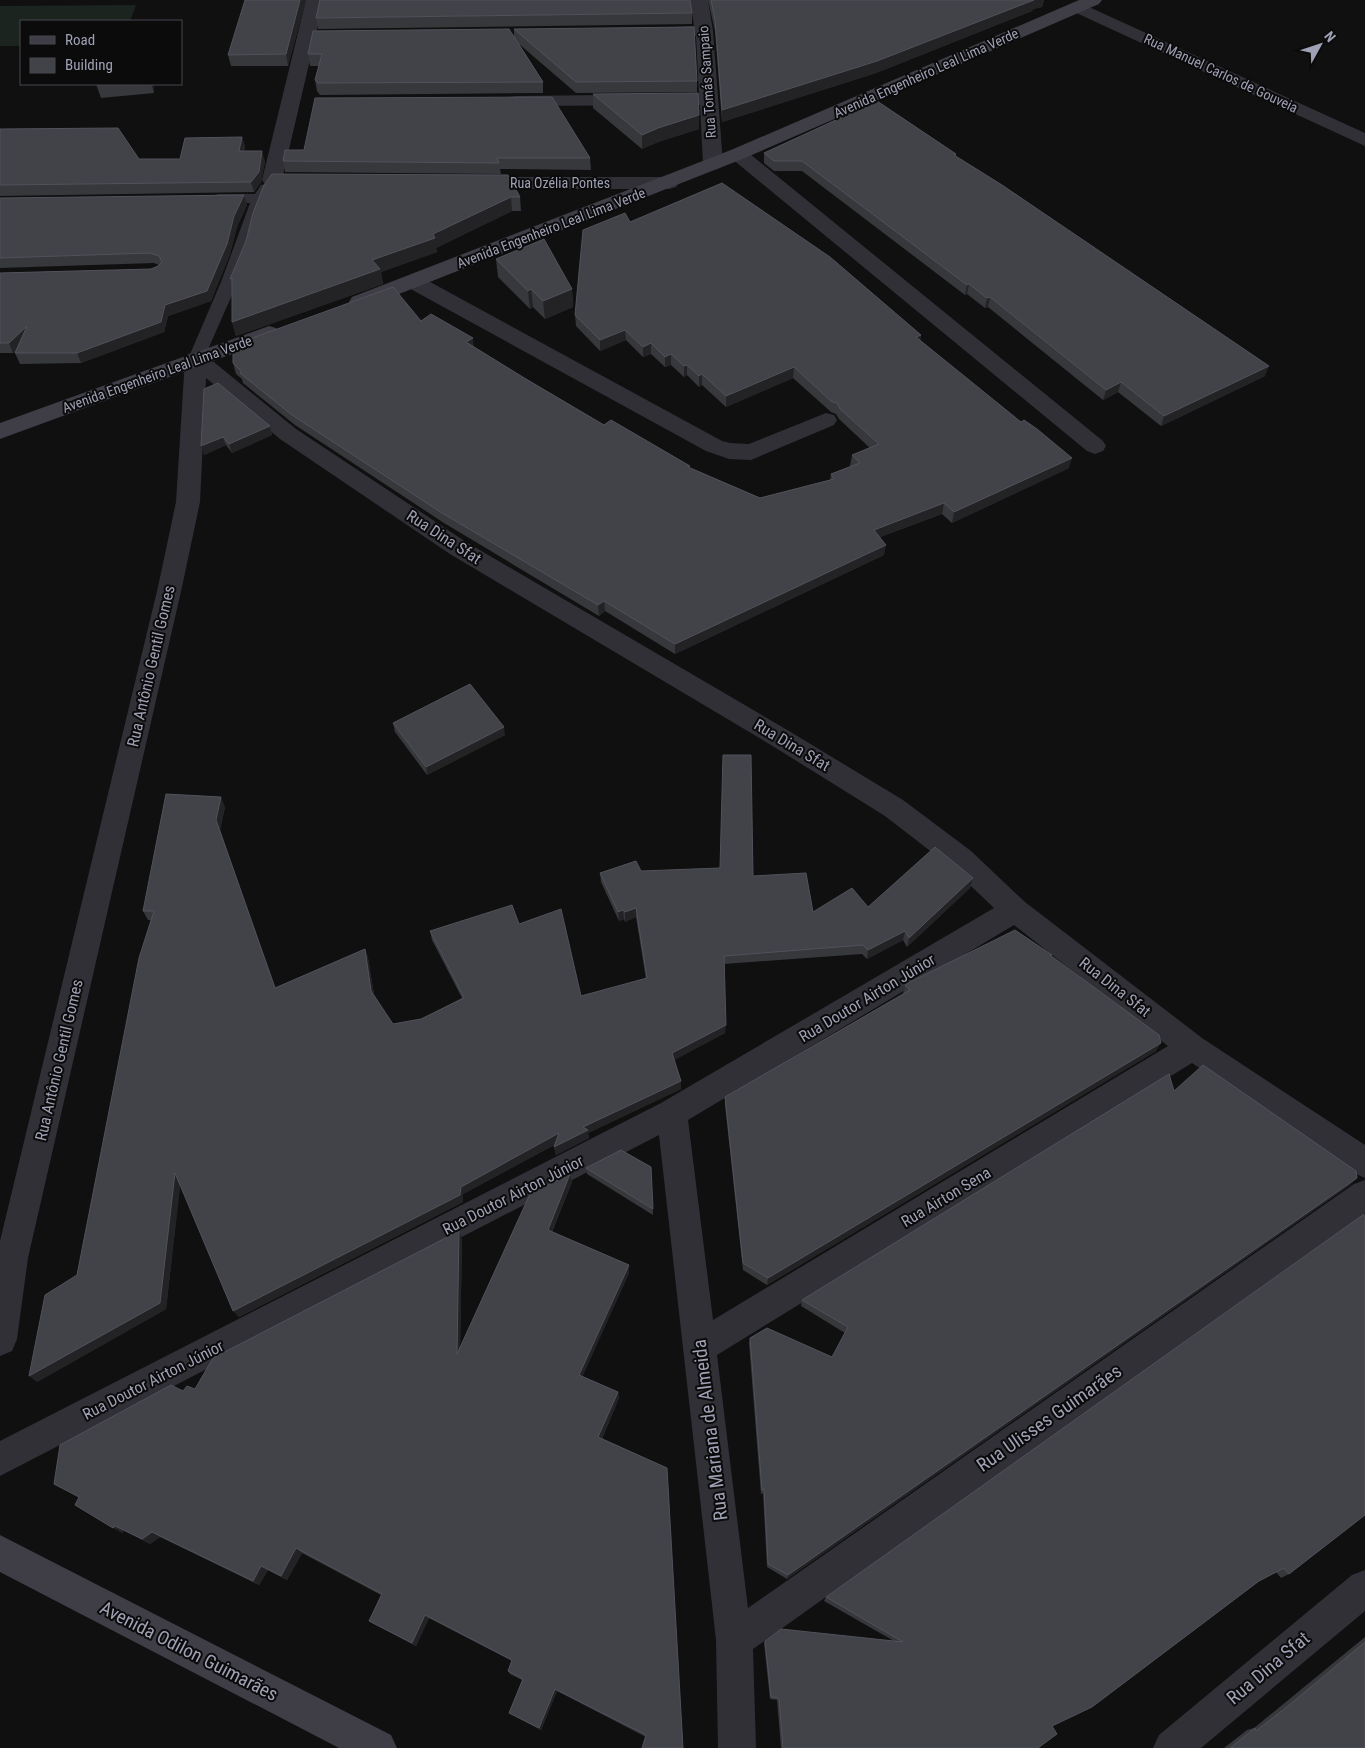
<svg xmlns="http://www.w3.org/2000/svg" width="1365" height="1748" font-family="'Roboto Condensed',sans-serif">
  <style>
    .green { fill: #1c241f }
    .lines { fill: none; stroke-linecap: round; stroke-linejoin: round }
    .lane { fill: #313037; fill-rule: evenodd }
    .street { fill: #313037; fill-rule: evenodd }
    .secondary { fill: #3f3e47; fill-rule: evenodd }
    .wall { fill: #37383c }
    .shaded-wall { fill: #232325 }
    .building { fill: #424349; stroke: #51525a }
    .labels { text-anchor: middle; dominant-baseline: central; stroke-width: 4; stroke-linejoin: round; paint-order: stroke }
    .far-street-label { font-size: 14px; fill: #9fa0b4; stroke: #0b0b0c }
    .street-label { font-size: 16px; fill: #9fa0b4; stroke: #0b0b0c }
    .near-street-label { font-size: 19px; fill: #9fa0b4; stroke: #0b0b0c }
  </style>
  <rect width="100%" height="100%" fill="#101011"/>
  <path class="green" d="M136 5 130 21H21V46H0V6Z"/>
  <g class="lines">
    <path class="lane" d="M266 184 271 185 273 188 261 212 232 295 202 363 196 364 190 363 188 359 221 282 250 203 213 202 210 199 213 196 218 194H255L261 185Z"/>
    <path class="street" d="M306 0H324L283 175 309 177 312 181 309 185C296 188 278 187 265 184L262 180Z
      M690 0H708L713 31 723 164 720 168 713 170 706 168 703 164 700 105 516 106 510 105 507 101 510 97 516 96 699 94 696 36H652L649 32 652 28 694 26Z
      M1078 2 1365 133V146L1072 11 1069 7 1072 3Z
      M738 148 745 150 1103 441 1106 446 1103 451 1095 454 1087 451 731 158 729 154 731 150Z
      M475 177H669L676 179 679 183 676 187 669 189H475L468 187 465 183 468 179Z
      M414 276 421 277 722 441 730 443 749 444 826 413 834 415 837 420 834 425 751 460 729 459 706 451 407 287 404 282 407 277Z
      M196 352 204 354 296 429 466 542 789 731 903 800 971 851 1025 902 1202 1038 1365 1145V1178L1354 1173 1192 1063 717 1355 748 1608 1354 1184 1365 1180V1213L753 1649 756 1748H718L716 1640 659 1135 0 1476V1441L661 1103 994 908 951 867 885 816 771 745 450 554 280 439 206 378 200 502 182 587 28 1258 17 1339 12 1351 0 1356V1241L158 587 176 502 185 359 188 354ZM1014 925 1168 1046 713 1320 688 1120Z
      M1365 1570V1611L1201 1748H1153L1159 1735 1352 1575Z"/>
    <path class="secondary" d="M1079 0H1102L1099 4 745 158 366 307 359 309 352 307 349 302 352 297 731 150Z
      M269 326 276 328 280 333 276 338 0 439V423Z
      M0 1535 391 1735 397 1748H339L0 1572Z"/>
  </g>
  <path class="wall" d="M306 0 288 66H231L228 55Z
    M708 0H1044L1042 7 1033 9 1032 11 876 73 722 122 715 31Z
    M692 13V24L318 29 316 18Z
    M514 29 697 81V92L576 93 519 44 543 82V93L320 95 317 91 315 80 319 66H310L308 54 514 37Z
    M96 84H154V93L101 98Z
    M593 94 699 129 658 142 642 149 593 108Z
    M0 129 139 159H180L242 137 245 147 244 151 265 161 261 182 254 192 0 196Z
    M285 150 590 158 591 170 500 169 501 174 285 172 283 161Z
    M764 153 956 154V156L1265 376 1161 426 1118 392 1103 400 988 307 985 308 967 294 965 295 802 171H774L764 163Z
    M264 185 520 197 521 211H512L436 248 437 252 381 272 383 284 236 336 232 322V285L230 279 246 241Z
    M0 198 247 205 237 227 230 254 211 301 168 316 164 332 81 363 20 364 15 353 17 350 13 353H0V273L151 269 158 266 159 265 154 263 0 268Z
    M630 222 921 335 920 341 1069 468 952 523 942 514 880 537 884 555 675 654 605 611 599 616 444 523 295 425 243 383 242 379 236 374 233 363 421 321 474 347 526 379 604 425 689 468 760 498 830 480 831 474 851 466H850L852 455 870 448 839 419 836 414 831 412 793 378 726 407 702 385 699 387 687 375 684 377 671 365 665 367 651 354 643 357 626 340 600 351 576 326 575 315Z
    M496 259 572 289 573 307 545 319 533 307 530 309 498 277Z
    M204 389 270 426 272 435 232 453 226 445 204 455Z
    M393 723 505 735 427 775 395 732Z
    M225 807 220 830 275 988 365 949 368 958 374 995 393 1024 421 1019 462 998 432 940 430 931 519 924 581 996 646 979 636 917 625 922 624 919 619 921 601 882 600 873 641 871 753 876 813 912 868 907 973 878 970 888 907 947 903 940 867 959 862 954 724 964 725 1033 674 1060 681 1089 588 1133 589 1138 556 1155 554 1147 556 1144 463 1194V1202L239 1317 180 1184 166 1309 37 1382 77 1275 151 920H148L143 911Z
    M1051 956 1156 1051 767 1285 743 1270 725 1105V1097L903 994 905 985Z
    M1174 1091 1350 1185 787 1579 767 1567 763 1493 761 1494 749 1343 750 1338 832 1357 845 1333 801 1306 802 1300Z
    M651 1167 653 1215 587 1174 586 1168Z
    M570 1174 572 1182 552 1232 629 1265V1273L582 1377 618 1392 619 1398 602 1439 667 1468 646 1737 557 1691 541 1730 509 1713 522 1680 510 1674 508 1671 512 1661 429 1618 416 1646 374 1624 369 1621 381 1595 302 1553 287 1580 268 1570 259 1585 160 1537 150 1544 124 1530 122 1533 79 1497 54 1484 183 1391 195 1389 462 1239 460 1347Z
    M1364 1214 1289 1574 1281 1578 1276 1572 1259 1581 1052 1726 1038 1748H781L777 1700 770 1699 764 1643 765 1641H894L824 1601 826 1597Z
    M1365 1637V1748H1224L1247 1730 1254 1728Z"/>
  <path class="shaded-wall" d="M300 0H306L288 66 286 54Z
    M1032 0H1044L1042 7 1033 9 1032 11 876 73 722 122V110Z
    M151 84H154V93Z
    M699 115V129L658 142 642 149V135L658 128Z
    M242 137 245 147 242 161 239 151Z
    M262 151 265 161 261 182 254 192 251 182Z
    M244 195 247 205 237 227 230 254 211 301 168 316 164 332 81 363 77 353 165 305 234 216Z
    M511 197 512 211 436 248 437 252 381 272 383 284 236 336 232 322 433 234Z
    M969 284 967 294 965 295 967 285Z
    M531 289 533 307 530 309 528 291Z
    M572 289 573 307 545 319 543 301Z
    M990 297 988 307 985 308 987 298Z
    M27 326 31 336 13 353 9 343Z
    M625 330 626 340 600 351V340Z
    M921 335 919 346 916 337Z
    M473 338 474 349 466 342Z
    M651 343V354L643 357V347Z
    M671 354V365L665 367V357Z
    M687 365V375L684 377V366Z
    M1269 366 1265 376 1161 426 1164 416Z
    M794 367 793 378 726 407V396Z
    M702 374V385L699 387V376Z
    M1121 382 1118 392 1103 400 1106 390Z
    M270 426 272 435 232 453 229 444Z
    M223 437 226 445 204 455 201 446Z
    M1072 458 1069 468 952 523 954 512Z
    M944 503 942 514 872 540 874 530Z
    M886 545 884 555 675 654V644Z
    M604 601 605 611 599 616 598 605Z
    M504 727 505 735 427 775 426 767Z
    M221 797 225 807 220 830 279 997 275 988 216 820Z
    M973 878 970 888 907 947 909 938Z
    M636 908V917L625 922V912Z
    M623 910 624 919 619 921 618 912Z
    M905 931 903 940 867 959 868 950Z
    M365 949 368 958 375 1000 371 991Z
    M726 1025 725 1033 672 1061V1053Z
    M1161 1043 1156 1051 767 1285 768 1278Z
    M681 1081V1089L588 1133 589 1138 556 1155 554 1147 583 1127Z
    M559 1133 561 1141 463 1194V1202L239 1317 233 1311Z
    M175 1173 181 1180 166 1309 37 1382 29 1376Z
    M570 1174 572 1182 549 1238 548 1230Z
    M1357 1178 1350 1185 787 1579 788 1575Z
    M459 1231 462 1239 460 1361 457 1354Z
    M629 1265V1273L580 1382 579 1375Z
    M618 1392 619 1398 600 1443 598 1437Z
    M115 1526 124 1530 122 1533 113 1528Z
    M152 1532 160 1537 150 1544 142 1539Z
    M296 1548 302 1553 287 1580 281 1576Z
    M261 1566 268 1570 259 1585 253 1581Z
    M425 1615 429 1618 416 1646 412 1643Z
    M555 1689 557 1691 541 1730 539 1728Z"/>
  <path class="building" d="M245 0H300L286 54 228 55Z
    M320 0H690L692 13 316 18Z
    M711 0H1034L877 61 722 110 715 20Z
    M694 27 697 81 576 82 514 29Z
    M509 29 543 82 318 83 315 80 322 54H308L313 31Z
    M698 93 699 115 658 128 642 135 593 94Z
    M552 97 590 158H497L499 163 283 161 285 150H304L315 98Z
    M877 101 956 154 954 155 1002 185 1269 366 1164 416 1121 382 1106 390 990 297 987 298 969 284 967 285 802 161H774L764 153Z
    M118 128 139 159H180L185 138 242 137 239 151H262L259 172 251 182 0 185V129Z
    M272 174 508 175 520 197H511L433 234 435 238 372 260 380 269 232 322V278L230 279 246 241 253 213 264 185Z
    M722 183 830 257 921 335 916 337 1021 422 1024 420 1037 429 1072 458 954 512 944 503 874 530 886 545 675 644 604 601 598 605 442 513 292 415 240 373 242 372 233 363V345L393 287 421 321 431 314 473 338 466 342 526 379 604 425 611 420 690 466 688 467 760 498 834 479 831 474 860 463 852 455 879 444 840 409 837 403 832 402 794 367 726 396 702 374 699 376 687 365 684 366 671 354 665 357 651 343 643 347 625 330 600 340 575 315 583 230 625 213 630 222Z
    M244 195 234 216 227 244 207 291 165 305 161 322 77 353H15L27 326 9 343H0V273L151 269 158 266 162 262 159 256 150 253 0 258V198Z
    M544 239 572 289 543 301 531 289 528 291 496 259Z
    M218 383 270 426 229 444 223 437 201 446 204 389Z
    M470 684 504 727 426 767 393 723Z
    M723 755H751L753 876 806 873 813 912 852 888 868 907 935 847 973 878 909 938 905 931 868 950 863 945 724 956 726 1025 672 1053 681 1081 583 1127 588 1130 554 1147 559 1133 461 1187 460 1195 233 1311 175 1173 160 1303 29 1376 45 1295 77 1275 139 958 154 911H143L166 794 221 797 216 820 275 988 365 949 371 991 393 1024 421 1019 464 998 430 931 512 905 519 924 561 909 581 996 647 978 636 908 625 912 623 910 618 912 600 873 636 861 641 871 720 868Z
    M1015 930 1052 955H1050L1159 1035 1161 1043 768 1278 743 1263 725 1097 910 990 905 985 912 981Z
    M1203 1065 1356 1171 1357 1178 788 1575 768 1564 764 1489 762 1490 750 1338 767 1328 832 1357 848 1327 802 1300 1169 1074 1174 1091Z
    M621 1150 651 1167 653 1209 586 1168Z
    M570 1174 548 1230 629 1265 579 1375 618 1392 598 1437 667 1468 683 1748H642L646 1735 555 1689 539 1728 509 1713 523 1679 508 1671 512 1660 425 1615 412 1643 369 1621 382 1594 296 1548 281 1576 261 1566 253 1581 152 1532 142 1539 115 1526 113 1528 75 1505 79 1497 54 1484 60 1445 171 1385 183 1391 187 1386 195 1389 213 1358 459 1231 457 1354 530 1194Z
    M1364 1214 1365 1218V1515L1289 1574 1284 1568 1259 1581 1092 1707 1052 1726 1057 1734 1038 1748H783L779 1698 771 1697 765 1641 781 1629 903 1642 826 1597Z
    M1365 1642V1748H1230L1255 1728 1256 1731 1288 1706Z"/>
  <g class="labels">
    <g class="far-street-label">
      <text transform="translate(926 73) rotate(-24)">Avenida Engenheiro Leal Lima Verde</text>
      <text transform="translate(1221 73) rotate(25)">Rua Manuel Carlos de Gouveia</text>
      <text transform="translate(707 82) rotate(-94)">Rua Tomás Sampaio</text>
      <text x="560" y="183">Rua Ozélia Pontes</text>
      <text transform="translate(551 228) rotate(-21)">Avenida Engenheiro Leal Lima Verde</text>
      <text transform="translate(157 374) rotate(-20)">Avenida Engenheiro Leal Lima Verde</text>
    </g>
    <g class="street-label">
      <text transform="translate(444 537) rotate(33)">Rua Dina Sfat</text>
      <text transform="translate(151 666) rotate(-77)">Rua Antônio Gentil Gomes</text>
      <text transform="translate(792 745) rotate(31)">Rua Dina Sfat</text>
      <text transform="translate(1115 987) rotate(38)">Rua Dina Sfat</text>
      <text transform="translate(867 998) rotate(-31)">Rua Doutor Airton Júnior</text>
      <text transform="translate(59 1060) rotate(-77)">Rua Antônio Gentil Gomes</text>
      <text transform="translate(513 1195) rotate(-27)">Rua Doutor Airton Júnior</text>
      <text transform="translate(946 1197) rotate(-31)">Rua Airton Sena</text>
      <text transform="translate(153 1380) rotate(-27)">Rua Doutor Airton Júnior</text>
    </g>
    <g class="near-street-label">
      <text transform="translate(1049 1418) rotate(-35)">Rua Ulisses Guimarães</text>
      <text transform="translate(710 1430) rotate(-97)">Rua Mariana de Almeida</text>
      <text transform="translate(189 1651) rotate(27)">Avenida Odilon Guimarães</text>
      <text transform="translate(1268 1668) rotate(-40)">Rua Dina Sfat</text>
    </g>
  </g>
  <rect x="20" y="20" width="162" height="65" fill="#0b0b0c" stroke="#46474f"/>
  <rect x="30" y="36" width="25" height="8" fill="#3f3e47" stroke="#46474f"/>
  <text x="65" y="45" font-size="15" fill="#9fa0b4">Road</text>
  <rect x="30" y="58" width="25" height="15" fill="#424349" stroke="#46474f"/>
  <text x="65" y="70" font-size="15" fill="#9fa0b4">Building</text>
  <g transform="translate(1320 45) rotate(50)" stroke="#0b0b0c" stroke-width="4" paint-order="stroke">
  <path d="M0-4L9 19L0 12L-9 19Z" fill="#9fa0b4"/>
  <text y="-8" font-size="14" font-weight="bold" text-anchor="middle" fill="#9fa0b4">N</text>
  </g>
</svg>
